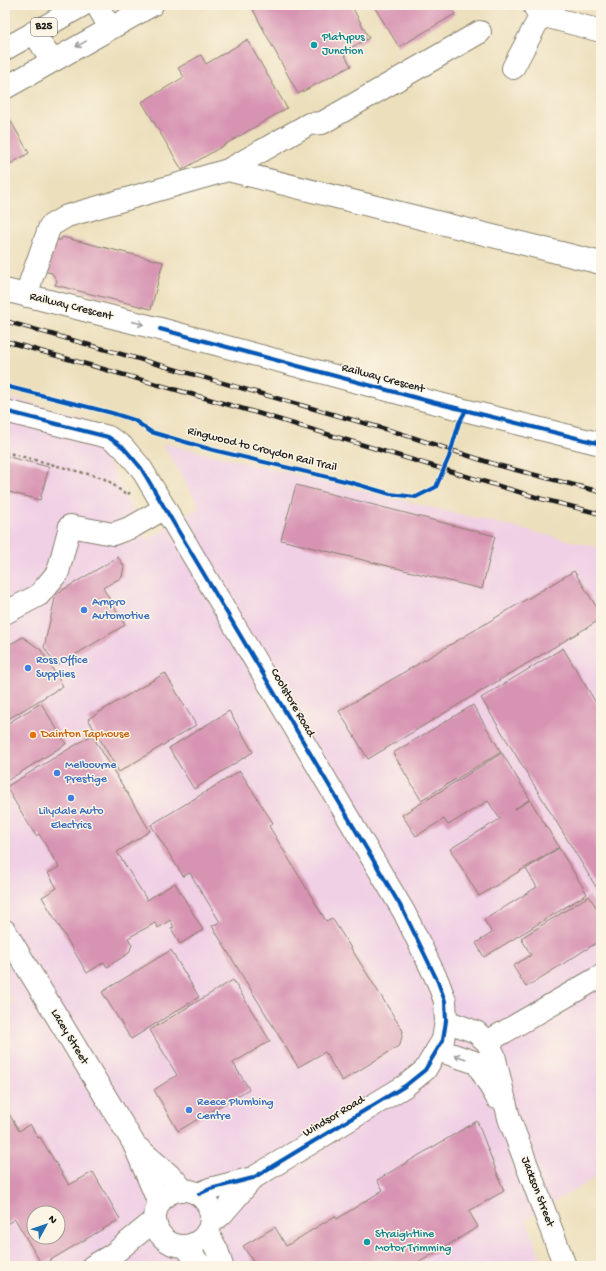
<svg xmlns="http://www.w3.org/2000/svg" width="606" height="1271" font-family="'Gochi Hand',sans-serif">
  <style>
    .built { fill: #f0d0e5; fill-rule: evenodd }
    .building { fill: #d793b2; fill-rule: evenodd }
    .lines { fill: none; stroke-linecap: round; stroke-linejoin: round }
    .minor-casing { stroke: #847e6c; stroke-width: 24 }
    .major-casing { stroke: #847e6c; stroke-width: 24 }
    .path { stroke: #847e6c; stroke-width: 2.5; stroke-dasharray: 3 3; stroke-linecap: butt }
    .minor { stroke: #fff; stroke-width: 22 }
    .major { stroke: #fff; stroke-width: 22 }
    .rail-casing { stroke: #1c1c1c; stroke-width: 4.5 }
    .rail { stroke: #fcf5e5; stroke-width: 3; stroke-dasharray: 9; stroke-linecap: butt }
    .cycleway-casing { stroke: #fcf5e5; stroke-width: 6 }
    .cycleway { stroke: #0057b8; stroke-width: 4 }
    .oneway { stroke: #999 }
    .culture-dot { fill: #0f9aa8; stroke: #fcf5e5; stroke-width: 1.5 }
    .shop-dot { fill: #3f7fe0; stroke: #fcf5e5; stroke-width: 1.5 }
    .food-dot { fill: #e8710a; stroke: #fcf5e5; stroke-width: 1.5 }
    .labels { text-anchor: middle; dominant-baseline: central; stroke-width: 3; stroke-linejoin: round; paint-order: stroke }
    .shield { fill: #fcf5e5; stroke: #5f5d58; stroke-width: 1 }
    .shield-label { font-size: 11px; font-weight: bold; fill: #1c1c1c }
    .culture-label { font-size: 12px; fill: #0d838f; stroke: #fcf5e5; text-anchor: start }
    .street-label { font-size: 12px; fill: #1c1c1c; stroke: #fcf5e5 }
    .shop-label { font-size: 12px; fill: #366cbe; stroke: #fcf5e5; text-anchor: start }
    .food-label { font-size: 12px; fill: #c56008; stroke: #fcf5e5; text-anchor: start }
  </style>
  <rect width="100%" height="100%" fill="#fcf5e5"/>
  <filter id="ink" filterUnits="userSpaceOnUse"><feTurbulence type="fractalNoise" baseFrequency=".025" numOctaves="2"/><feDisplacementMap in="SourceGraphic" scale="8" xChannelSelector="R" yChannelSelector="G"/><feConvolveMatrix kernelMatrix="1 2 1 2 8 2 1 2 1" color-interpolation-filters="sRGB"/></filter>
  <filter id="wash" filterUnits="userSpaceOnUse"><feTurbulence type="fractalNoise" baseFrequency=".012" numOctaves="4" result="noise"/><feDisplacementMap in="SourceGraphic" scale="16" xChannelSelector="R" yChannelSelector="G"/><feGaussianBlur stdDeviation="0.9" result="paint"/><feColorMatrix in="noise" values="0 0 0 0 0 0 0 0 0 0 0 0 0 0 0 0 0 1.4 0 .05"/><feComposite in="paint" operator="in"/></filter>
  <g filter="url(#wash)">
    <rect width="100%" height="100%" fill="#ecdfbc"/>
    <path class="built" d="M5 396 86 418 147 540 200 507 162 443 601 548V1174L526 1219 544 1266H5V1007L14 1002 5 988ZM34 1213H58V1237H34Z"/>
    <g id="blocks">
      <path class="building" d="M257 5H351L369 38 343 52 351 66 298 94 252 8Z
        M373 5H450L455 14 399 47Z
        M247 40 287 108 182 170 142 102 184 77 178 68 201 55 206 64Z
        M5 111 29 153 5 167Z
        M62 237 163 262 151 309 55 285 57 281 52 273 43 271 49 251 53 252 57 240H61Z
        M5 456 49 467 40 500 5 491Z
        M296 485 495 536 482 589 281 540Z
        M118 557 124 566 122 577 103 588 125 625 56 666 44 647 56 594Z
        M574 571 601 614V619L368 759 339 711Z
        M23 637 41 650 63 686 5 721V647Z
        M563 648 601 711V895L481 698Z
        M165 673 196 725 119 772 88 719Z
        M41 703 66 744 5 782V725Z
        M473 705 501 752 421 800 393 753Z
        M229 711 253 752 194 789 169 748Z
        M92 735 150 831 117 852 147 900 175 883 203 930 180 944 171 928 174 927 170 920 158 928 155 923 128 938 132 945 129 953 107 967 104 962 87 973 42 897 57 888 48 873 59 867 39 834 36 836 6 787Z
        M502 753 530 799 515 809 530 800 559 847 479 896 450 849 500 819 488 801 448 825 444 819 416 836 402 815Z
        M240 771 273 823 269 826 326 921 332 918 403 1031 400 1045 342 1081 325 1052 298 1067 212 926 220 922 190 873 183 876 151 825Z
        M559 848 587 894 484 957 476 943 492 933 484 920 537 887 526 869Z
        M589 896 601 915V940L526 987 513 966 531 955 521 938Z
        M171 950 199 997 131 1039 102 992Z
        M233 980 270 1041 233 1063 249 1089 178 1131 154 1090 177 1075 150 1030Z
        M5 1107 19 1131 30 1124 38 1138 40 1137 69 1185 93 1172 120 1219 42 1265 15 1219 5 1225ZM34 1213H58V1237H34Z
        M477 1121 504 1191 469 1211 478 1227 413 1266H256L243 1246 275 1227 286 1246 335 1216 337 1219 383 1190 377 1180Z"/>
    </g>
  </g>
  <g filter="url(#ink)">
    <use href="#blocks" fill-opacity="0" stroke="#847e6c" stroke-width="1"/>
    <g class="lines">
      <g class="minor-casing">
        <path id="minor" d="M97 5 110 28
          M535 8 541 15 601 31
          M34 32 51 60
          M513 68 541 15 554 5
          M5 88 152 5
          M228 170 601 263
          M5 290 160 329 432 402 601 444
          M27 296 31 280 50 226 67 216 228 170 309 124 322 123 480 32
          M5 411 108 437 123 447 141 468 211 586 404 912 438 982 445 1001 446 1021 443 1040 425 1070 405 1086 253 1178 210 1189 199 1194
          M5 613 39 595 58 572 70 526 113 534 132 527 165 508
          M5 931 133 1142 159 1203
          M446 1021 476 1032 487 1042 494 1055 509 1118 565 1266
          M487 1042 601 976
          M438 1050 477 1063 497 1098
          M137 1147 174 1179 183 1190
          M155 1218a28 28 0 1 1 56 0a28 28 0 1 1-56 0Z
          M211 1223 222 1214 253 1178
          M207 1232 217 1250 222 1266
          M185 1246 201 1266
          M93 1266 112 1255 155 1220"/>
      </g>
      <g class="major-casing">
        <path id="major" d="M5 49 83 5"/>
      </g>
      <path class="path" d="M5 452 103 478 110 482 126 495 131 492"/>
      <use href="#minor" class="minor"/>
      <use href="#major" class="major"/>
      <g class="rail-casing">
        <path id="rail" d="M5 321 399 433 497 465 601 492
          M5 341 254 412 542 499 601 514"/>
      </g>
      <use href="#rail" class="rail"/>
      <g class="cycleway-casing">
        <path id="cycleway" d="M160 329 432 402 601 444
          M5 386 112 413 134 420 151 432 213 450 349 482 390 494 416 497 436 487 449 457 459 423 466 410
          M5 411 108 437 123 447 141 468 211 586 404 912 438 982 445 1001 446 1021 443 1040 425 1070 405 1086 253 1178 210 1189 199 1194"/>
      </g>
      <use href="#cycleway" class="cycleway"/>
    </g>
    <defs><path id="oneway-shaft" d="M-6 0H5M1.5-3L5.5 0L1.5 3" fill="none" stroke-width="1.6" stroke-linecap="round" stroke-linejoin="round"/></defs>
    <g class="oneway">
      <use href="#oneway-shaft" transform="translate(81 44) rotate(151)"/>
      <use href="#oneway-shaft" transform="translate(138 323) rotate(14)"/>
      <use href="#oneway-shaft" transform="translate(460 1057) rotate(-162)"/>
    </g>
  </g>
  <g class="culture-dot">
    <circle cx="314" cy="45" r="4"/>
    <circle cx="367" cy="1242" r="4"/>
  </g>
  <g class="shop-dot">
    <circle cx="84" cy="610" r="4"/>
    <circle cx="28" cy="668" r="4"/>
    <circle cx="57" cy="773" r="4"/>
    <circle cx="71" cy="798" r="4"/>
    <circle cx="189" cy="1110" r="4"/>
  </g>
  <circle class="food-dot" cx="33" cy="735" r="4"/>
  <g class="labels">
    <rect class="shield" x="31" y="18" width="26" height="18" rx="3"/>
    <g class="shield-label">
      <text x="44" y="27">B25</text>
    </g>
    <g class="culture-label">
      <text x="322" y="38">Platypus<tspan x="322" dy="14">Junction</tspan></text>
      <text x="375" y="1235">Straightline<tspan x="375" dy="14">Motor Trimming</tspan></text>
    </g>
    <g class="street-label">
      <text transform="translate(71 307) rotate(14)">Railway Crescent</text>
      <text transform="translate(383 379) rotate(15)">Railway Crescent</text>
      <text transform="translate(262 450) rotate(14)">Ringwood to Croydon Rail Trail</text>
      <text transform="translate(292 703) rotate(60)">Coolstore Road</text>
      <text transform="translate(69 1037) rotate(59)">Lacey Street</text>
      <text transform="translate(334 1117) rotate(-31)">Windsor Road</text>
      <text transform="translate(537 1192) rotate(69)">Jackson Street</text>
    </g>
    <g class="shop-label">
      <text x="92" y="603">Arnpro<tspan x="92" dy="14">Automotive</tspan></text>
      <text x="36" y="661">Ross Office<tspan x="36" dy="14">Supplies</tspan></text>
      <text x="65" y="766">Melbourne<tspan x="65" dy="14">Prestige</tspan></text>
      <text x="71" y="812" text-anchor="middle">Lilydale Auto<tspan x="71" dy="14">Electrics</tspan></text>
      <text x="197" y="1103">Reece Plumbing<tspan x="197" dy="14">Centre</tspan></text>
    </g>
    <g class="food-label">
      <text x="41" y="735">Dainton Taphouse</text>
    </g>
  </g>
  <rect width="606" height="1271" fill="none" stroke="#fcf5e5" stroke-width="20"/>
  <g transform="translate(46 1225) rotate(50)"><circle r="19" fill="#fcf5e5" stroke="#a29e95"/>
  <path d="M0-3L7 15L0 10L-7 15Z" fill="#1f6fb2"/>
  <text y="-6" font-size="11" font-weight="bold" text-anchor="middle" fill="#1c1c1c">N</text>
  </g>
</svg>
